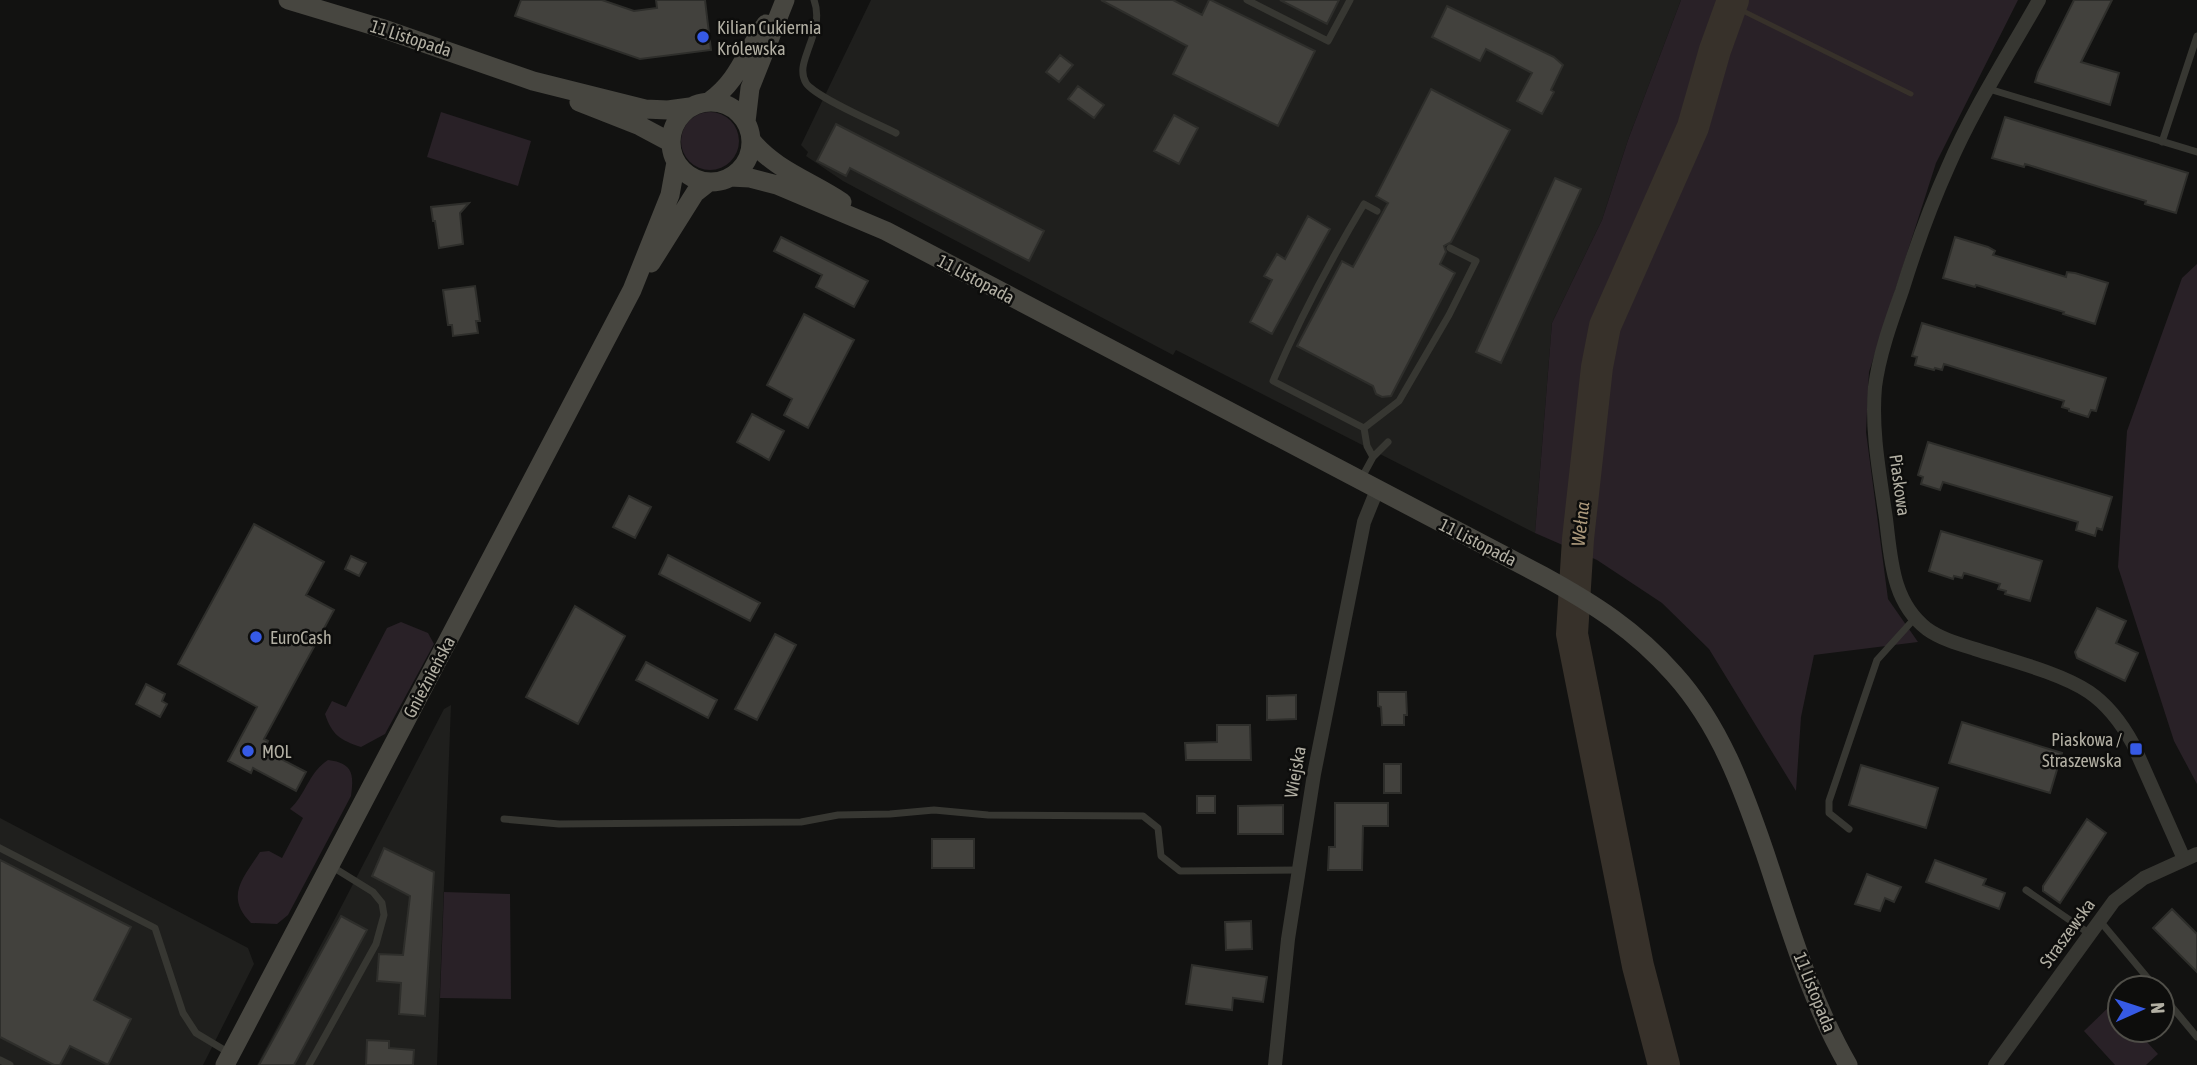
<svg xmlns="http://www.w3.org/2000/svg" width="2197" height="1065" font-family="'Asap Condensed',sans-serif">
  <style>
    .built { fill: #1f1f1d }
    .green { fill: #292127 }
    .lines { fill: none; stroke-linecap: round; stroke-linejoin: round }
    .stream { stroke: #37312a; stroke-width: 5 }
    .river { stroke: #37312a; stroke-width: 32 }
    .building { fill: #42413d; stroke: #2e2e2b; stroke-width: 2 }
    .service { stroke: #373732; stroke-width: 7 }
    .minor { stroke: #373732; stroke-width: 14 }
    .secondary { stroke: #474640; stroke-width: 19 }
    .poi-dot { fill: #365ae5; stroke: #0d0d0c; stroke-width: 2.5 }
    .labels { text-anchor: middle; dominant-baseline: central; stroke-width: 5; stroke-linejoin: round; paint-order: stroke }
    .poi-label { font-size: 18px; fill: #b2afa3; stroke: #0d0d0c; text-anchor: start }
    .street-label { font-size: 18px; fill: #b2afa3; stroke: #0d0d0c }
    .water-label { font-size: 19px; font-style: italic; fill: #ab987b; stroke: #0d0d0c }
  </style>
  <rect width="100%" height="100%" fill="#121211"/>
  <path class="built" d="M871 0H1681L1628 140 1602 220 1552 323 1535 533 1176 350 1173 355 869 195 843 181 806 156 808 152 801 145Z
    M451 705 437 1065H257L339 911 444 709Z
    M0 818 248 948 254 964 203 1065H0Z"/>
  <path class="green" d="M1681 0H2018L1936 163 1869 372 1866 432 1888 599 1918 642 1814 655 1801 717 1796 791 1709 649 1662 603 1597 560 1535 533 1552 323 1602 220 1628 140Z
    M681 141a29 29 0 1 1 58 0a29 29 0 1 1-58 0Z
    M441 112 531 141 518 186 427 157Z
    M2197 264V784L2174 741 2118 567 2127 431 2182 278Z
    M401 622 428 633 434 644 385 734 361 747C340 740 332 735 325 714L332 701 346 707 387 628Z
    M328 760C353 763 354 774 351 796L288 915 277 924 251 923C224 896 244 877 260 852L269 851 282 858 303 818 290 809C306 794 309 772 328 760Z
    M444 892 510 894 511 999 440 998Z
    M2112 1004 2120 1013V1030H2136L2158 1054 2146 1065H2115L2084 1031Z"/>
  <g class="lines">
    <path class="stream" d="M1731 5 1911 94"/>
    <path class="river" d="M1664 1065 1638 966 1572 634 1578 539 1597 367 1605 326 1693 127 1715 50 1733 0"/>
  </g>
  <path class="building" d="M521 0H602L634 11 657 8 656 0H705L711 50 640 59 515 16Z
    M1101 0H1173L1202 15 1209 0H1211L1315 51 1278 126 1173 74 1187 46Z
    M1280 0H1339L1327 24Z
    M2074 0H2112L2081 62 2119 73 2110 105 2035 82 2038 72Z
    M1447 6 1554 57 1563 65 1551 90 1554 92 1542 114 1517 101 1532 73 1486 49 1480 61 1432 37Z
    M1060 55 1073 65 1059 82 1046 72Z
    M1078 86 1104 105 1094 118 1068 99Z
    M1431 89 1510 130 1451 242 1444 246 1446 252 1440 264 1455 273 1391 396 1382 397 1376 394 1373 386 1297 346 1342 261 1353 267 1388 203 1376 196Z
    M1174 115 1198 128 1179 164 1154 151Z
    M2005 117 2188 173 2176 213 2145 204 2146 201 2109 190 2025 164 2024 167 1992 158Z
    M836 124 1044 231 1029 261 850 168 846 176 817 161Z
    M1555 178 1581 189 1501 363 1476 352Z
    M469 203 460 213 463 244 439 248 435 221H433L431 207Z
    M1308 216 1330 229 1272 334 1250 322 1272 280 1264 276 1277 254 1285 259Z
    M781 237 868 281 854 307 816 287 822 275 774 251Z
    M1955 237 1988 247 1995 251 1993 255 2066 277 2067 272 2075 273 2108 283 2095 324 2063 314 2064 312 1976 285 1975 287 1943 278Z
    M475 286 480 321H476L478 333 453 336 452 325H448L443 290Z
    M804 314 854 340 808 428 784 415 792 399 767 385Z
    M1922 323 2106 378 2096 411 2091 410 2088 417 2069 411V409L2062 407 2064 401 1980 375 1944 364 1942 370 1935 368 1934 370 1915 365 1917 357 1912 356Z
    M752 414 784 431 769 460 737 442Z
    M1928 442 2112 497 2102 530 2097 528 2095 536 2076 530 2078 522 1943 482 1940 490 1921 484 1923 477 1918 475Z
    M629 496 651 507 635 538 613 527Z
    M254 524 324 562 306 595 334 610 264 739 268 741 264 750 306 772 296 791 253 768 251 773 228 761 257 707 178 664Z
    M1941 531 2042 561 2030 601 2005 594 2006 591 1998 589 2000 584 1964 573 1962 578 1954 576 1953 579 1929 571Z
    M668 555 760 603 750 621 659 574Z
    M351 556 366 563 359 576 345 569Z
    M575 606 625 636 578 724 526 697Z
    M2097 608 2126 621 2116 643 2138 653 2125 681 2077 658 2075 652Z
    M775 634 796 645 757 720 735 709Z
    M646 662 717 700 708 718 636 680Z
    M146 684 165 694 162 701 167 704 160 717 136 704Z
    M1378 692H1406L1407 715H1404V725H1382L1381 707 1378 706Z
    M1296 695V719L1267 720V696Z
    M1962 722 2062 753 2050 793 1949 763Z
    M1217 725H1250L1251 760H1186L1185 743 1217 742Z
    M1384 764H1401V793H1384Z
    M1861 765 1938 788 1926 828 1849 805Z
    M1197 796H1215V813H1197Z
    M1335 803H1388V826H1363L1362 870H1328L1329 847H1335Z
    M1283 805V834H1238V806Z
    M2087 819 2106 833 2060 903 2043 891V886Z
    M932 839H974V868H932Z
    M384 848 434 872 425 1016 399 1014 401 983 377 981 379 954 403 955 410 896 372 876Z
    M0 860 131 927 94 1000 131 1019 108 1065 70 1046 60 1065H54L0 1037Z
    M1935 860 1986 879 1983 885 2005 893 1999 909 1926 882Z
    M1867 874 1901 887 1894 902 1885 898 1880 911 1855 904Z
    M2172 909 2197 934V972L2153 928Z
    M341 916 367 930 294 1065H259Z
    M1251 921 1252 949 1226 950 1225 922Z
    M1192 965 1267 977 1263 1002 1233 998 1232 1010 1186 1004Z
    M367 1040 389 1041V1048L414 1050 413 1065H366Z"/>
  <g class="lines">
    <path class="service" d="M814 0C820 16 815 31 809 47 805 59 799 71 806 83 815 97 878 124 896 133
      M1247 0 1328 41 1350 0
      M1989 89 2197 152
      M2162 142 2197 36
      M1377 211 1364 204C1330 261 1299 320 1273 381L1364 428 1399 401 1449 315 1476 261 1450 248
      M1373 457 1388 442
      M1361 479 1373 457 1367 446 1364 428
      M504 819 559 824 801 822 838 815 890 814 934 810 988 815 1143 816 1158 828 1161 856 1180 871 1299 870
      M1849 829 1829 813V801L1877 660 1915 618
      M0 848 155 928 183 1013 196 1033 231 1054
      M2026 890 2090 934
      M2100 921 2156 988
      M2162 995 2197 1037
      M0 1060 10 1065
      M309 1065 376 944 384 915 382 903 373 892 331 866"/>
    <path class="minor" d="M2039 0C2008 55 1973 109 1948 167 1930 207 1915 249 1902 291 1891 322 1879 355 1875 387 1871 431 1880 476 1886 519 1891 559 1892 602 1927 629 1941 639 1959 644 1975 649 2009 660 2061 673 2089 692 2108 705 2122 724 2133 744L2184 859
      M1275 1065 1288 939 1314 774 1364 522 1377 490
      M1995 1065 2114 901 2144 878 2197 854"/>
    <path class="secondary" d="M288 0 381 28 533 81 645 109 668 110 690 107
      M710 101C740 79 745 52 766 24
      M671 142a40 40 0 1 1 80 0a40 40 0 1 1-80 0Z
      M579 102 640 126 670 142
      M746 122 750 88 785 0
      M751 140C775 170 811 181 842 202
      M730 177 750 178 777 185 886 231 1543 576C1594 604 1635 630 1674 674 1720 725 1743 789 1765 853 1789 925 1810 999 1848 1065
      M651 263 695 193 709 182
      M225 1065 632 290 670 195 676 162"/>
  </g>
  <g class="poi-dot">
    <circle cx="703" cy="37" r="7"/>
    <circle cx="256" cy="637" r="7"/>
    <rect x="2129" y="742" width="14" height="14" rx="3.5"/>
    <circle cx="248" cy="751" r="7"/>
  </g>
  <g class="labels">
    <g class="poi-label">
      <text x="717" y="27">Kilian Cukiernia<tspan x="717" dy="21">Królewska</tspan></text>
      <text x="270" y="637">EuroCash</text>
      <text x="2122" y="739" text-anchor="end">Piaskowa /<tspan x="2122" dy="21">Straszewska</tspan></text>
      <text x="262" y="751">MOL</text>
    </g>
    <g class="street-label">
      <text transform="translate(411 38) rotate(18)">11 Listopada</text>
      <text transform="translate(976 279) rotate(28)">11 Listopada</text>
      <text transform="translate(1900 485) rotate(82)">Piaskowa</text>
      <text transform="translate(1478 542) rotate(27)">11 Listopada</text>
      <text transform="translate(429 677) rotate(-62)">Gnieźnieńska</text>
      <text transform="translate(1295 772) rotate(-80)">Wiejska</text>
      <text transform="translate(2067 933) rotate(-54)">Straszewska</text>
      <text transform="translate(1815 992) rotate(68)">11 Listopada</text>
    </g>
    <g class="water-label">
      <text transform="translate(1580 524) rotate(-84)">Wełna</text>
    </g>
  </g>
  <g transform="translate(2141 1009) rotate(87)"><circle r="33" fill="#0d0d0c" stroke="#4f4e48" stroke-width="2"/>
  <path d="M0-5L12 26L0 18L-12 26Z" fill="#365ae5"/>
  <text y="-10" font-size="19" font-weight="bold" text-anchor="middle" fill="#b2afa3">N</text>
  </g>
</svg>
